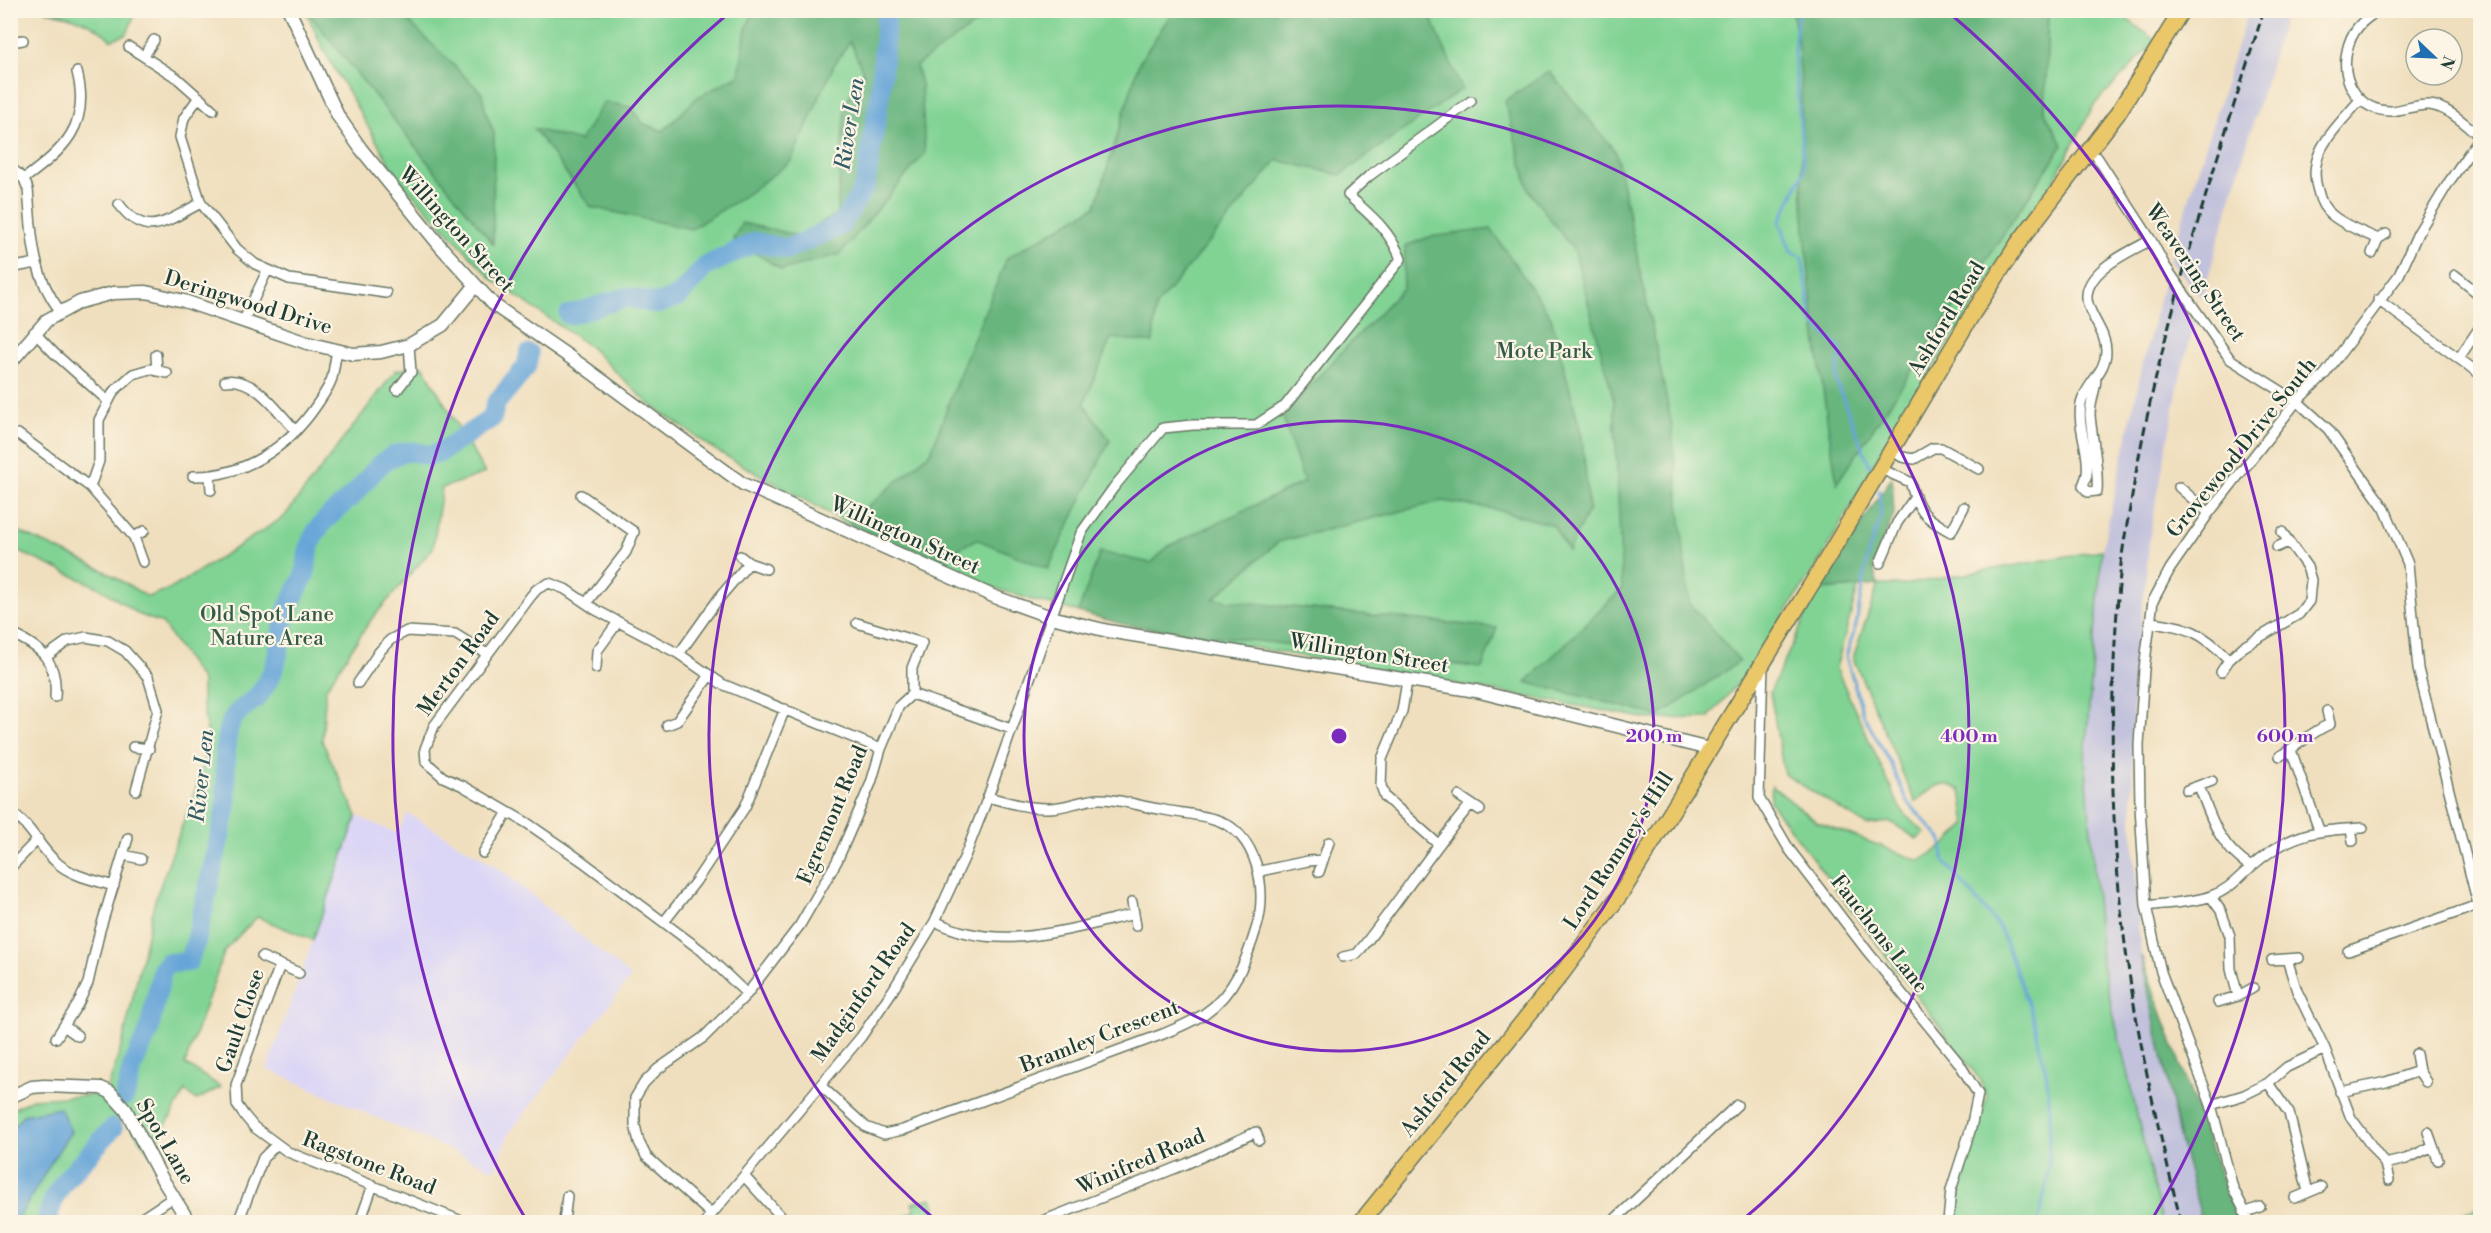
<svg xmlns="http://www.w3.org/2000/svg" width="2491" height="1233" font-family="'Libre Bodoni',serif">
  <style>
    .built { fill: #dcd6f6 }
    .industrial { fill: #c2c2dc }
    .green { fill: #81d394; stroke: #508864; stroke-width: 1.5 }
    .forest { fill: #68b57e; stroke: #447959; stroke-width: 1.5 }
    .water { fill: #66a5d8; stroke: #427186; stroke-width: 1.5 }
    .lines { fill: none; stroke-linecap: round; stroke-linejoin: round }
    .stream { stroke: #66a5d8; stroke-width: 3 }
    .river { stroke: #66a5d8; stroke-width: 20 }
    .minor-casing { stroke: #687664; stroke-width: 12 }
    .tertiary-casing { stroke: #687664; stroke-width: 15 }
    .primary-casing { stroke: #687664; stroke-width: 18 }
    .minor { stroke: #fff; stroke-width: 9 }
    .tertiary { stroke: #fff; stroke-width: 12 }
    .primary { stroke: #eac769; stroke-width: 15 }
    .rail { stroke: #1f3d34; stroke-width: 3; stroke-dasharray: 9 4.5; stroke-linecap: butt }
    .minor-bridge-casing { stroke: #687664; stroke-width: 12; stroke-linecap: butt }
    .minor-bridge { stroke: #fff; stroke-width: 9 }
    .ring { fill: none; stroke: #7b2cbf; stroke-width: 3 }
    .labels { text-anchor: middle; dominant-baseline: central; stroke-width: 4.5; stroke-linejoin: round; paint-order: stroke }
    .street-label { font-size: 21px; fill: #1f3d34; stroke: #fcf5e5 }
    .park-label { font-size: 21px; fill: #335b47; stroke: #fcf5e5 }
    .water-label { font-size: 22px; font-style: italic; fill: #345c65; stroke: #fcf5e5 }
    .centre { fill: #7b2cbf; stroke: #fcf5e5; stroke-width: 3 }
    .ring-label { font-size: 18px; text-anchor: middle; font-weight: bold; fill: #7b2cbf; stroke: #fcf5e5; stroke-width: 4.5; stroke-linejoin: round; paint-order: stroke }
  </style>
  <rect width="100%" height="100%" fill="#fcf5e5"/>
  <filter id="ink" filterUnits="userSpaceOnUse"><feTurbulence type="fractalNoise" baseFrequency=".0167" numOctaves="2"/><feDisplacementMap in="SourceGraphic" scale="12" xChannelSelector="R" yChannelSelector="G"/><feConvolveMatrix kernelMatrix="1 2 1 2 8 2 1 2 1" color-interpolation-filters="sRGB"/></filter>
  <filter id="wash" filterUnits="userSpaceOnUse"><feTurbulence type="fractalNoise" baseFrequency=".008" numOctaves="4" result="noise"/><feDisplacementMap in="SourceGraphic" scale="24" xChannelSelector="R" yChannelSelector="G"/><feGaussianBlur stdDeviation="1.35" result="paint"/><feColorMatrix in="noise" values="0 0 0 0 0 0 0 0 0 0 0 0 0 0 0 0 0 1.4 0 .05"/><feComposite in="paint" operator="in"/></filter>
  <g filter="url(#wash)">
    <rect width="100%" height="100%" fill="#f0dfbe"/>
    <path class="built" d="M407 813 496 866 631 977 510 1132 495 1170 267 1069 357 816 398 834Z"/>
    <path class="industrial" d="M2248 11H2286L2202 298 2170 260Z
      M2164 281 2195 324 2181 372 2150 534 2133 699 2132 822 2141 958 2180 1141 2199 1209 2206 1222H2162L2101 961 2085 756 2102 550 2143 363Z"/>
    <path class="green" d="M2120 10 2119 13 2156 41 2094 105 2044 199 1895 426 1824 554 1744 676 1708 718 1649 719 1135 626 1032 600 979 583 932 564 848 524 717 451 648 403 590 347 492 279 398 178 324 51 306 11Z
      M45 11H136L127 34 111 40C92 21 71 16 45 11Z
      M423 366 485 473 442 488 433 548 370 621 326 688 322 741 357 816 313 940 257 917 225 950 185 1064 221 1087 197 1100 185 1091 150 1154 124 1117 116 1131 66 1186 52 1222H11V1110L32 1099 97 1095 113 1101 107 1091 123 1041 155 900 198 782 204 759 207 732 202 702V681L162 623 140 615 100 588 11 548V528L103 570 148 597 174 587 284 517 396 370Z
      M2102 550 2085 756 2101 961 2162 1222H1959L1958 1194 1987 1097 1980 1080 1770 802 1772 786 1817 822 1920 861 1945 845 1966 825 1961 790C1939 778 1933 788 1915 802L1853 658 1878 585H1902Z
      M1858 587 1836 668 1901 810 1925 833 1917 839 1891 822 1866 825 1784 774 1770 692 1818 590Z
      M932 1198 940 1222H890L915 1211 912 1203Z
      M2480 1207V1222H2438Z"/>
    <path class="forest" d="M307 11H398L482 93 486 113 494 133 493 244Z
      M754 11H994L916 66 921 84 925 153 840 254 782 270 733 239 742 223 801 236 837 213 845 104 864 74 850 41 834 65 791 161 743 197 691 229 591 207 534 129 580 141 604 102 630 107 644 124 663 131 698 97 739 75 746 29Z
      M1173 11H1428L1462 89 1340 175 1277 160 1156 306 1153 343 1111 338 1084 404 1110 440 1048 569 976 539 932 564 848 524 931 452 959 375 1007 258 1096 206 1139 63Z
      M1792 11H2048L2045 112 2063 145 1837 483C1822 390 1809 296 1803 202 1799 138 1806 72 1792 11Z
      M1549 71 1616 152 1671 421 1689 603 1740 661 1659 716 1526 682 1622 589 1614 401 1575 252 1529 191 1505 101Z
      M1491 229 1551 317 1582 437 1589 509 1568 551 1553 525 1494 509 1442 501 1278 542 1213 599 1497 628 1482 668 1126 625 1078 612 1100 552 1151 563 1169 546 1304 482 1282 415 1403 288 1405 246 1429 237Z
      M1892 477 1894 514 1873 568 1878 585 1818 590Z
      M2141 956 2223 1183 2243 1222H2199V1209L2180 1141Z"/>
    <path class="water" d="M60 1108 71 1132C50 1161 35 1192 16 1222H11V1130L23 1115Z"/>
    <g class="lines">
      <path class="stream" d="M1798 10 1794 51 1804 171 1780 222 1791 252 1802 257 1812 322 1841 349 1836 381 1871 469
        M1879 490 1881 518 1868 553 1856 625 1846 656 1863 714 1891 764 1907 801 1942 840 1943 860 2000 928 2032 1014 2046 1072 2050 1110 2048 1178 2038 1222"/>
      <path class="river" d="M569 315 627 297 657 304 679 296 705 267 755 242 787 249 841 225 865 186 880 94 887 10
        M125 1096 133 1065 149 1031 162 970 167 963 188 962 196 941 226 809C228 780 221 756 229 727 234 712 245 707 256 698 263 691 269 679 273 671 280 654 280 635 285 617 289 602 298 590 304 576 308 566 306 555 310 545 318 520 340 509 357 491 370 477 381 458 401 453 411 450 419 452 428 456L439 453 492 418 496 403 526 367 529 354
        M46 1222 55 1196 67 1178 113 1128"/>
    </g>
  </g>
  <g filter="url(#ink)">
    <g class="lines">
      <g class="minor-casing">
        <path id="minor" d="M2381 10C2363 18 2351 31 2347 51 2340 81 2359 112 2392 111 2404 110 2418 104 2429 105 2447 106 2467 126 2480 136
          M10 42 23 40
          M129 47 177 78 213 110
          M144 56 154 40
          M199 97 184 118 180 137 201 203 237 249 255 264 289 279 386 293
          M2360 100C2337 127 2305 153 2318 191 2320 200 2325 210 2332 215 2345 226 2363 232 2378 239
          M2097 157 2151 240 2165 266
          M10 167 24 179 28 189C32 236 31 272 60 311
          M24 179C64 149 91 126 77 72
          M119 204C147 242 168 219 201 203
          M2372 253 2378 239 2386 234
          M10 268 36 263
          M2455 275 2480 295
          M2378 300 2480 374
          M2192 305 2230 359 2297 401 2328 429 2385 509 2408 564 2418 669 2480 912
          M243 322 267 271
          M34 332 54 353 108 401
          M156 355 157 371
          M2459 358 2480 327
          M2096 377C2096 390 2090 402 2090 415 2092 440 2099 466 2097 491L2088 492 2083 486C2084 482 2087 477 2087 473 2090 451 2077 428 2081 404 2086 383 2106 373 2106 351 2106 333 2093 321 2088 304 2079 273 2129 252 2151 240
          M225 381C255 376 277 411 296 431
          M397 390 411 372 409 345
          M18 434 90 487 134 537 143 562
          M1892 451 1902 457 1914 459 1933 448H1941L1979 469
          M1881 469 1910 482C1919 513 1924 517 1951 532L1964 507
          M193 476C244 477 288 447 316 406 322 397 329 388 332 378 334 369 335 360 337 351
          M210 476 211 490
          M90 487 99 461V420L114 391 133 374 150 369 167 373
          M2179 487 2209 513
          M581 495 634 532 626 552 587 602
          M134 537 144 531
          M2277 547 2288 542
          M740 556 749 563 766 569
          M1880 563 1897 523 1915 497
          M2150 622C2187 626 2203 632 2229 660
          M857 623 922 643 912 668V694
          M10 633C42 647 58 662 55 697
          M679 654 719 598 749 563
          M47 656 68 641 86 637 108 641 125 651 148 677 158 710 136 790
          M1763 665 1759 798 1789 849 1868 952 1959 1063 1978 1094 1971 1128 1951 1190 1948 1222
          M596 668 597 651 618 622
          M2221 672 2229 660 2243 647 2299 614 2309 601 2311 580 2307 567 2282 532
          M1407 681 1402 711 1382 759 1381 786 1385 797 1438 844
          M358 683 379 652 390 640 407 631 455 634 487 654
          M912 694 1011 729
          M667 725 677 721 710 675
          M133 747 149 749
          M2291 750 2319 830
          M2280 756C2298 746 2311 732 2330 724L2327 711
          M2199 786C2212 820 2219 846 2251 867
          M2187 790 2212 781
          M1459 796 1480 810
          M10 812C30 824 38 845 54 860 70 876 94 880 114 886
          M2351 829 2353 841
          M483 853 508 812
          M124 855 141 859
          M10 868 38 839
          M1260 871 1308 861 1323 860
          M1319 872 1329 842
          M2211 897 2221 911 2230 936 2231 969 2238 996
          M1132 902 1136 926
          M2146 906C2167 903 2192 903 2211 896 2228 891 2239 877 2252 866 2291 832 2314 831 2363 828
          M935 921C997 954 1070 929 1134 914
          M664 922 696 881 745 807 785 709
          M2348 951 2478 905
          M262 957 299 973
          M1343 957 1357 954C1397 905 1430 852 1471 804
          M2287 959 2297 991 2325 1049 2351 1118 2385 1164 2389 1180
          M2272 960 2299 958
          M280 965 236 1085 237 1105 244 1115 254 1127 288 1152 464 1222
          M747 994 702 951 582 861 527 823 463 786 443 777 426 762 425 749 434 726 531 596 537 589 549 583 565 589 596 610 679 654 722 684 881 749
          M2218 1002 2238 996 2253 988
          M64 1026 78 1036
          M56 1038 78 1004 88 983 100 930 128 838
          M2416 1054 2419 1071 2426 1082
          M2268 1083 2289 1113 2308 1192
          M821 1086 866 1127 884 1134 903 1130 1163 1034C1177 1028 1192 1022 1204 1014 1235 993 1247 959 1257 926 1268 889 1257 834 1217 820 1199 814 1178 813 1159 809 1140 806 1119 799 1100 799 1082 799 1064 809 1046 808 1026 808 1007 802 988 797
          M2340 1092 2386 1082 2419 1071
          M2211 1105 2244 1095 2268 1083 2287 1067 2325 1049
          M2428 1132 2438 1160
          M2385 1164 2406 1159 2433 1146
          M744 1176 786 1222
          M2295 1198 2321 1187
          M2244 1213 2260 1207
          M711 1214 646 1156 639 1142 635 1125V1098L644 1083 658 1069 704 1037 747 994 800 925 837 861 871 783 881 749 899 706 912 694
          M136 1222 174 1197
          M238 1222 263 1158 277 1144
          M360 1222 373 1185
          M564 1222 567 1196
          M705 1222 861 1037 893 990 935 921 965 856 988 797 1081 533 1114 487 1163 428 1193 425H1256L1271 415 1285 406 1401 259C1389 229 1371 216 1348 195L1369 176 1471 101
          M1040 1222 1186 1164 1256 1132 1259 1140
          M1612 1222 1737 1105
          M2250 1222 2233 1188 2211 1105 2161 972 2146 906 2140 806 2139 745 2144 669 2153 601 2170 569 2209 513 2297 401 2325 374 2399 275 2418 233 2449 182 2480 137"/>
      </g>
      <g class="tertiary-casing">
        <path id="tertiary" d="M289 10 338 116 361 149 441 247 494 305 584 367 743 484 995 597 1051 617 1108 631 1476 691 1709 749
          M10 363 47 320 80 302 113 293 146 292 184 301 307 343 353 354 381 352 409 345 443 325 475 286
          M10 1097 32 1087 44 1086 101 1088 110 1092 126 1110 161 1177 189 1222"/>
      </g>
      <g class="primary-casing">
        <path id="primary" d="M1361 1222 1563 972 1622 892 1819 572 1973 313 2019 242 2118 113 2182 10"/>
      </g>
      <use href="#minor" class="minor"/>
      <use href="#tertiary" class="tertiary"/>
      <use href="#primary" class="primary"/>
      <path class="rail" d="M2181 1222C2163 1148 2145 1073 2133 998 2109 855 2107 707 2121 564 2124 537 2130 510 2134 484 2162 322 2215 166 2264 10"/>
      <g class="minor-bridge-casing">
        <path id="minor-bridge" d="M2165 266 2192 305"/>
      </g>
      <use href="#minor-bridge" class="minor-bridge"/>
    </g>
  </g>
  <g class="ring">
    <circle cx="1339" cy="736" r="315"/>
    <path d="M938 1222A630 630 0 1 1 1740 1222"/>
    <path d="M524 1216A946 946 0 0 1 731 11M1947 11A946 946 0 0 1 2154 1216"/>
  </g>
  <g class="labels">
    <g class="street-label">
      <text transform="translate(456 230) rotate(48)">Willington Street</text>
      <text transform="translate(2195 273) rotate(56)">Weavering Street</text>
      <text transform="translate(248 303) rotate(17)">Deringwood Drive</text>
      <text transform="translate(1947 319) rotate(-59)">Ashford Road</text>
      <text transform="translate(2242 448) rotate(-51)">Grovewood Drive South</text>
      <text transform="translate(905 536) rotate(24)">Willington Street</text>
      <text transform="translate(1369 654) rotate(9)">Willington Street</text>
      <text transform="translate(459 664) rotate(-54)">Merton Road</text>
      <text transform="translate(833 815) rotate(-67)">Egremont Road</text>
      <text transform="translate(1619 851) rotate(-57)">Lord Romney's Hill</text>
      <text transform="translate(1879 934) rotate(52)">Fauchons Lane</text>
      <text transform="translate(864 993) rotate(-55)">Madginford Road</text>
      <text transform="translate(241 1021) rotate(-71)">Gault Close</text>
      <text transform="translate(1100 1037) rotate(-21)">Bramley Crescent</text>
      <text transform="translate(1446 1084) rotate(-51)">Ashford Road</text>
      <text transform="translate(165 1142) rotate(60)">Spot Lane</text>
      <text transform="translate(1141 1162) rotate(-23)">Winifred Road</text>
      <text transform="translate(369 1164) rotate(21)">Ragstone Road</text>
    </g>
    <g class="park-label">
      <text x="1544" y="352">Mote Park</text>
      <text x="267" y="615">Old Spot Lane<tspan x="267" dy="24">Nature Area</tspan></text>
    </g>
    <g class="water-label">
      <text transform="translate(850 124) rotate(-81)">River Len</text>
      <text transform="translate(202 776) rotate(-84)">River Len</text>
    </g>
  </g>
  <circle cx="1339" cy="736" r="9" class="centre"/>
  <g class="ring-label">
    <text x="1654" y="742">200 m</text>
    <text x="1969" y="742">400 m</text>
    <text x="2285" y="742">600 m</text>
  </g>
  <rect width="2491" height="1233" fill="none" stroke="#fcf5e5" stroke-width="36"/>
  <g transform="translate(2434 57) rotate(113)"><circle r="28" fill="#fcf5e5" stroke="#a4ab9e" stroke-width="1.5"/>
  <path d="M0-4.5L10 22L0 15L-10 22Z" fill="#1f6fb2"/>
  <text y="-9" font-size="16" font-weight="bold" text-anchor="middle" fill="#1f3d34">N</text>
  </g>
</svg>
